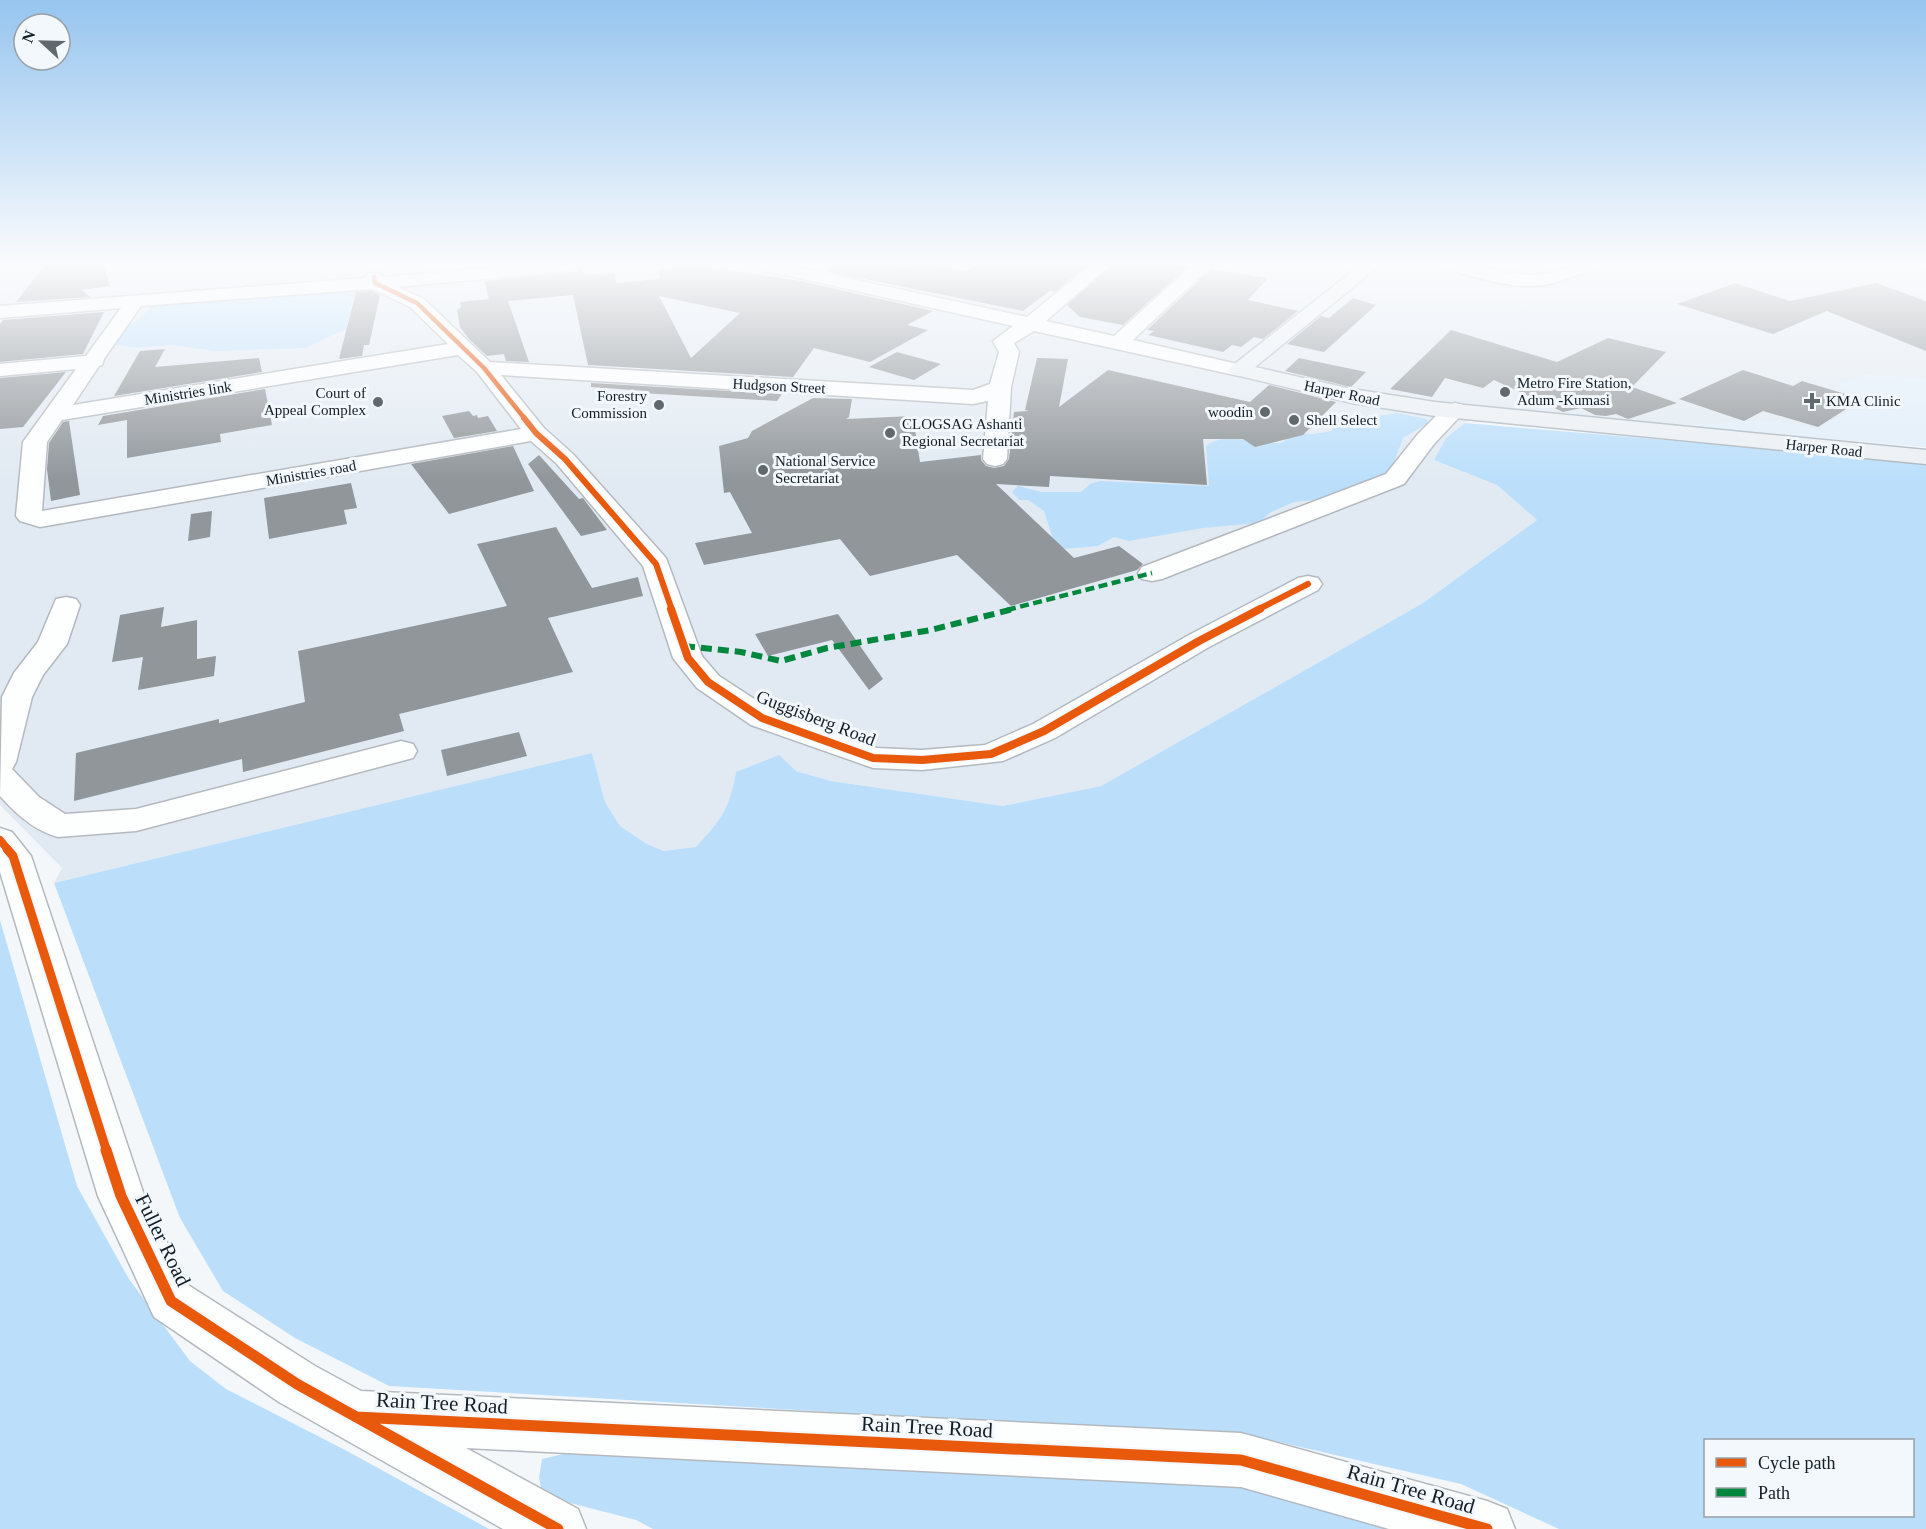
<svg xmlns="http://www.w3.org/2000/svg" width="1926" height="1529" font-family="'Times New Roman',serif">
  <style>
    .built { fill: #e1eaf2 }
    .green { fill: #e1eef9 }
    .forest { fill: #bbdffb; fill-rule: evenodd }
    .building { fill: #90969a; fill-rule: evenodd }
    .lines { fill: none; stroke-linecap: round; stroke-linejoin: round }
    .minor-casing { stroke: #b3b9be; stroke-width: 3 }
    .major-casing { stroke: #acb7c0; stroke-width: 3 }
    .minor { fill: #fdfefe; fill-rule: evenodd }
    .major { fill: #ebf0f4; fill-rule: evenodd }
    .quiet-far1 { stroke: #00873e; stroke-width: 4.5; stroke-dasharray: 9 4.5; stroke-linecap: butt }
    .quiet { stroke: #00873e; stroke-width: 6; stroke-dasharray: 11 6; stroke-linecap: butt }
    .cycleway-far4-casing { stroke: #f2f8fc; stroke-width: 7 }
    .cycleway-far3-casing { stroke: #f2f8fc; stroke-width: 9 }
    .cycleway-far2-casing { stroke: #f2f8fc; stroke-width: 11 }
    .cycleway-far1-casing { stroke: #f2f8fc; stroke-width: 13 }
    .cycleway-casing { stroke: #f2f8fc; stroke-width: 15 }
    .cycleway-far4 { stroke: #e8590c; stroke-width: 4.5 }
    .cycleway-far3 { stroke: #e8590c; stroke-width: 6 }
    .cycleway-far2 { stroke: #e8590c; stroke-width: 8 }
    .cycleway-far1 { stroke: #e8590c; stroke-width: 9 }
    .cycleway { stroke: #e8590c; stroke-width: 11 }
    .poi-dot { fill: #61696f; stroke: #f2f8fc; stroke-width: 2 }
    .labels { text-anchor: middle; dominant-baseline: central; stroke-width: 6; stroke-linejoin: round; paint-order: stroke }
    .far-poi-label { font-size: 15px; fill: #121d24; stroke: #f2f8fc; text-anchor: start }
    .far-street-label { font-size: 15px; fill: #121d24; stroke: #f2f8fc }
    .street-label { font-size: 18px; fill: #121d24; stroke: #f2f8fc }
    .near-street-label { font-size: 21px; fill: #121d24; stroke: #f2f8fc }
  </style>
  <rect width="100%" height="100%" fill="#f4f7fa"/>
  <path class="built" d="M0 266H1926V439L1659 423 1495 409 1465 423 1434 460 1497 485 1537 520 1423 603 1101 786 1003 806 831 781 796 771 736 772 731 799 721 821 696 848 664 851 647 844 620 826 605 802 592 753 54 883 62 868 0 805Z"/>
  <path class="green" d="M1864 374 1926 378V447L1689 427C1731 420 1779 418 1820 429L1866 398 1840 390V384Z"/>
  <path class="forest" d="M365 290 353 299 346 329 305 348 215 351 171 345 139 348 110 344C124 322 138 327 151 305 175 303 198 303 220 298Z
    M1397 413 1427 419 1429 423 1403 438 1393 465 1383 475 1322 499 1294 502 1271 512 1258 523 1203 528 1129 541 1114 537 1098 546 1063 549 1053 539 1044 511 1028 500H1019L1012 492 1018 486 1041 492H1081L1090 484 1100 481 1209 486 1206 446C1224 431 1260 444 1282 443L1295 433 1314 434 1332 431V425L1337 417C1358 414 1377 418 1397 413Z
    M1465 423 1926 462V1529H1559L1461 1484 1257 1437 389 1386 295 1338 223 1291 180 1218 54 883 592 753 605 802 620 826 647 844 664 851 696 847C722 819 729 810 736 772L779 755 796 771 831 781 1003 806 1101 786 1423 603 1537 520 1497 485 1434 460 1446 438ZM1706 1440H1912V1516H1706Z
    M0 920 77 1186 129 1279 190 1361 226 1389 347 1451 489 1529H0Z
    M567 1453 1220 1475 1397 1529H653L636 1520 543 1496 539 1478 542 1459Z"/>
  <path class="building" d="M44 266H104L110 286 82 290 90 297 16 302Z
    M580 266 585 275 615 273 616 283 660 279 659 269 699 266 801 281 933 311 907 325 928 330 870 362 814 348 793 377 588 365 573 295 508 301 529 362 506 361 504 354 487 356 469 339 460 327 457 310 461 307 460 302 489 299 484 281 569 273 577 271ZM659 296 740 313 691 358Z
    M834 266H895L908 268 912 266H940L966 271 974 266H1085L1054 292 1051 290 1023 311 825 271Z
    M1111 266H1188L1123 325 1080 317 1067 305Z
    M1211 269 1268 278 1248 300 1298 311 1263 339 1254 337 1241 347 1232 345 1223 352 1148 335 1154 331 1147 330Z
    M1735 283 1790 301 1876 283 1926 301V351L1827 311 1773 334 1677 304Z
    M372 291 380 295 369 345H364L362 356 339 359 356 292Z
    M1353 298 1376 305 1324 352 1287 344 1321 316 1329 318Z
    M104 312 83 354 0 362V324L3 320Z
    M1451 330 1557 362 1608 338 1666 352 1632 387 1677 403 1628 419 1616 414 1606 416 1595 415 1581 408 1563 412 1494 380 1483 388 1445 378 1432 397 1390 389Z
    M165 349 155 367 259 358 262 372 114 396 140 351Z
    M897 352 941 364 914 380 869 367Z
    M1037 358 1068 359 1059 407 1108 370 1250 402 1269 385 1336 402 1303 435 1255 447 1243 439H1203L1207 485 1050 476 1049 487 996 484 1074 558 1119 546 1143 564 1137 570 1011 606 957 555 870 576 840 539 704 565 695 543 752 533 730 492 724 493 719 446 748 438 752 431 813 398 852 399 849 417 846 419 913 416 920 462 981 455V460L986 466 994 468 1004 466 1009 459 1014 412 1029 411 1025 410Z
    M1299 358 1366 372 1351 387 1285 371Z
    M1743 370 1793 386 1802 381 1862 399 1818 427 1763 411 1744 421 1679 399Z
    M66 372 23 427 0 429V378Z
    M591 383 782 394 777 401 641 393 647 391 591 387Z
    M265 389 272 425 220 434 221 442 127 458V420L98 425 103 416Z
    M469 411 473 416 477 415 478 418 488 416 497 431 454 438 442 416Z
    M69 421 80 495 51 501 47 469 49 443 63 422Z
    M513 446 534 491 449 514 411 464Z
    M539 455 579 499 583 498 607 530 581 536 528 464Z
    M351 483 357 508 344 510 347 524 269 539 264 498Z
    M212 511 210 537 188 541 191 514Z
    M556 527 592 588 638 577 643 596 548 618 573 672 399 714 404 731 243 772 242 759 74 801 76 753 219 719V723L305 702 298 651 507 606 477 544Z
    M164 607 161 627 197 620V659L216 656 214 676 138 690 143 657 112 662 120 615Z
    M838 614 883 679 869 690 832 640 768 656 755 634Z
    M519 732 527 756 447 776 441 750Z"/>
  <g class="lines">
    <g class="minor-casing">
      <path id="minor" d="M512 266H578L575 270 569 271 398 287 424 299 490 362 973 390 990 384 999 352 993 341 1013 326 767 271 761 270 758 266H792L1027 317 1089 266H1109L1046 321 1114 336 1191 266H1211L1133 340 1246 366 1250 370 1246 374 1239 376 1034 331 1014 343 1019 352 1011 387 1007 459 1003 464 995 466 987 464 983 459 988 401 973 404 501 375 544 428 573 454 666 558 702 656 719 676 773 711 877 748 922 750 985 745 1033 724 1189 635 1298 578 1308 576 1318 578 1322 584 1318 590 1209 647 1055 738 1003 761 922 770 873 768 751 725 697 688 673 658 643 566 557 464 531 441 40 527 20 521 16 516 23 442 76 369 0 376V364L86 356 121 308 0 318V306L365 278 368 273H380L383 277ZM372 289 410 307 448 344 73 405 99 366 102 365 104 359 141 306ZM458 355 477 372 521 429 42 511 47 442 62 420Z
        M1445 266H1477L1509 273 1531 275 1548 273 1570 266H1596L1593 270C1577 275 1561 282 1544 285 1512 290 1478 277 1448 270Z
        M1455 403 1463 405 1466 410 1434 444 1404 484 1162 579 1152 581 1142 579 1138 573 1142 567 1386 474 1418 434 1447 405Z
        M66 597 76 599 80 605 67 644 43 675 32 697 16 762 12 769 39 797 65 814 136 809 401 741 413 744 417 751 413 758 136 831 58 837C35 831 16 814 0 796L2 697 14 673 38 642 56 599Z
        M0 828 12 832 31 856 144 1195 188 1285 315 1366 361 1391 1241 1433 1487 1501 1507 1509 1515 1529H1389L1241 1487 466 1448 578 1509 586 1529H503L279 1402 154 1317 98 1196 0 872Z"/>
    </g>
    <g class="major-casing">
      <path id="major" d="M1359 266H1379L1255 367 1352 389 1435 402 1926 450V464L1435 416 1352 403 1232 374 1228 370 1232 366Z"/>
    </g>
    <use href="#minor" class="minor"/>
    <use href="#major" class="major"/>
    <path class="quiet-far1" d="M1007 610 1152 573"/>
    <path class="quiet" d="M684 646 741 652 781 661 827 648 931 630 1013 609"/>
    <g class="cycleway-far4-casing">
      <path id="cycleway-far4" d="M374 277 375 283 417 303 484 368 525 419"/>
    </g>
    <g class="cycleway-far3-casing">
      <path id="cycleway-far3" d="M524 418 536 433 565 459 656 564 672 610
        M1257 610 1308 584"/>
    </g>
    <g class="cycleway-far2-casing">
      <path id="cycleway-far2" d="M671 609 688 658 708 682 762 718 873 758 922 760 991 754 1044 731 1199 641 1260 609
        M0 840 9 851"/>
    </g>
    <g class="cycleway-far1-casing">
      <path id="cycleway-far1" d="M7 849 13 856 107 1152"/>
    </g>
    <g class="cycleway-casing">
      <path id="cycleway" d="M106 1150 121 1196 171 1301 297 1384 558 1529
        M356 1417 1241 1460 1487 1529"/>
    </g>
    <use href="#cycleway-far4" class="cycleway-far4"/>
    <use href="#cycleway-far3" class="cycleway-far3"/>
    <use href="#cycleway-far2" class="cycleway-far2"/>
    <use href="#cycleway-far1" class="cycleway-far1"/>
    <use href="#cycleway" class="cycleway"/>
  </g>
  <linearGradient id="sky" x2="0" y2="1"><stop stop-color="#96c5ef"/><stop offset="0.55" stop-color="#fafbfd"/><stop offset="1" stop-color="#fafbfd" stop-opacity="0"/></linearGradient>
  <rect width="1926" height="480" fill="url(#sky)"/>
  <g class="poi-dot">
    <circle cx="1505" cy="392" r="6"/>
    <path d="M1809 392h6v6h6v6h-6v6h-6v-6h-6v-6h6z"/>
    <circle cx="378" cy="402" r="6"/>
    <circle cx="659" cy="405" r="6"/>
    <circle cx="1265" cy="412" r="6"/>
    <circle cx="1294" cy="420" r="6"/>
    <circle cx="890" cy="433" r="6"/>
    <circle cx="763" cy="470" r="6"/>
  </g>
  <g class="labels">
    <g class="far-poi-label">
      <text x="1517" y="383">Metro Fire Station,<tspan x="1517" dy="17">Adum -Kumasi</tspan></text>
      <text x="366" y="393" text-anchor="end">Court of<tspan x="366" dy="17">Appeal Complex</tspan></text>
      <text x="647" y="396" text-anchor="end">Forestry<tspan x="647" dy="17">Commission</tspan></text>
      <text x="1826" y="401">KMA Clinic</text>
      <text x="1253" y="412" text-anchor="end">woodin</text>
      <text x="1306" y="420">Shell Select</text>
      <text x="902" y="424">CLOGSAG Ashanti<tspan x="902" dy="17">Regional Secretariat</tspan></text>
      <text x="775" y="461">National Service<tspan x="775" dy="17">Secretariat</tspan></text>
    </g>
    <g class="far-street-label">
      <text transform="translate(779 386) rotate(3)">Hudgson Street</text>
      <text transform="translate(188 393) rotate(-9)">Ministries link</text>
      <text transform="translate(1342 393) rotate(12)">Harper Road</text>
      <text transform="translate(1824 448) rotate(6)">Harper Road</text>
      <text transform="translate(311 473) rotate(-10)">Ministries road</text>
    </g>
    <g class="street-label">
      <text transform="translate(816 718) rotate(21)">Guggisberg Road</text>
    </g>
    <g class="near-street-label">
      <text transform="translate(163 1240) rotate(64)">Fuller Road</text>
      <text transform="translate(442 1403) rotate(3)">Rain Tree Road</text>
      <text transform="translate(927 1427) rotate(3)">Rain Tree Road</text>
      <text transform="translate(1411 1489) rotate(16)">Rain Tree Road</text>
    </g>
  </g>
  <rect x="1704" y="1439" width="210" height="78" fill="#f2f8fc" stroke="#98a0a6" stroke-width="1.5"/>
  <rect x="1716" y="1458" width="30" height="9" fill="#e8590c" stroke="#98a0a6" stroke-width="1.5"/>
  <text x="1758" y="1469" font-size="18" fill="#121d24">Cycle path</text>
  <rect x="1716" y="1488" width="30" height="9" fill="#00873e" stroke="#98a0a6" stroke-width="1.5"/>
  <text x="1758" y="1499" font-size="18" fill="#121d24">Path</text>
  <g transform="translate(42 42) rotate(292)"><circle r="28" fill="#f2f8fc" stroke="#98a0a6" stroke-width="1.5"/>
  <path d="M0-4.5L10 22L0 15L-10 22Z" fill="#61696f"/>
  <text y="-9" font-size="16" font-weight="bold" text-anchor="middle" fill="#121d24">N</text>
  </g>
</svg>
